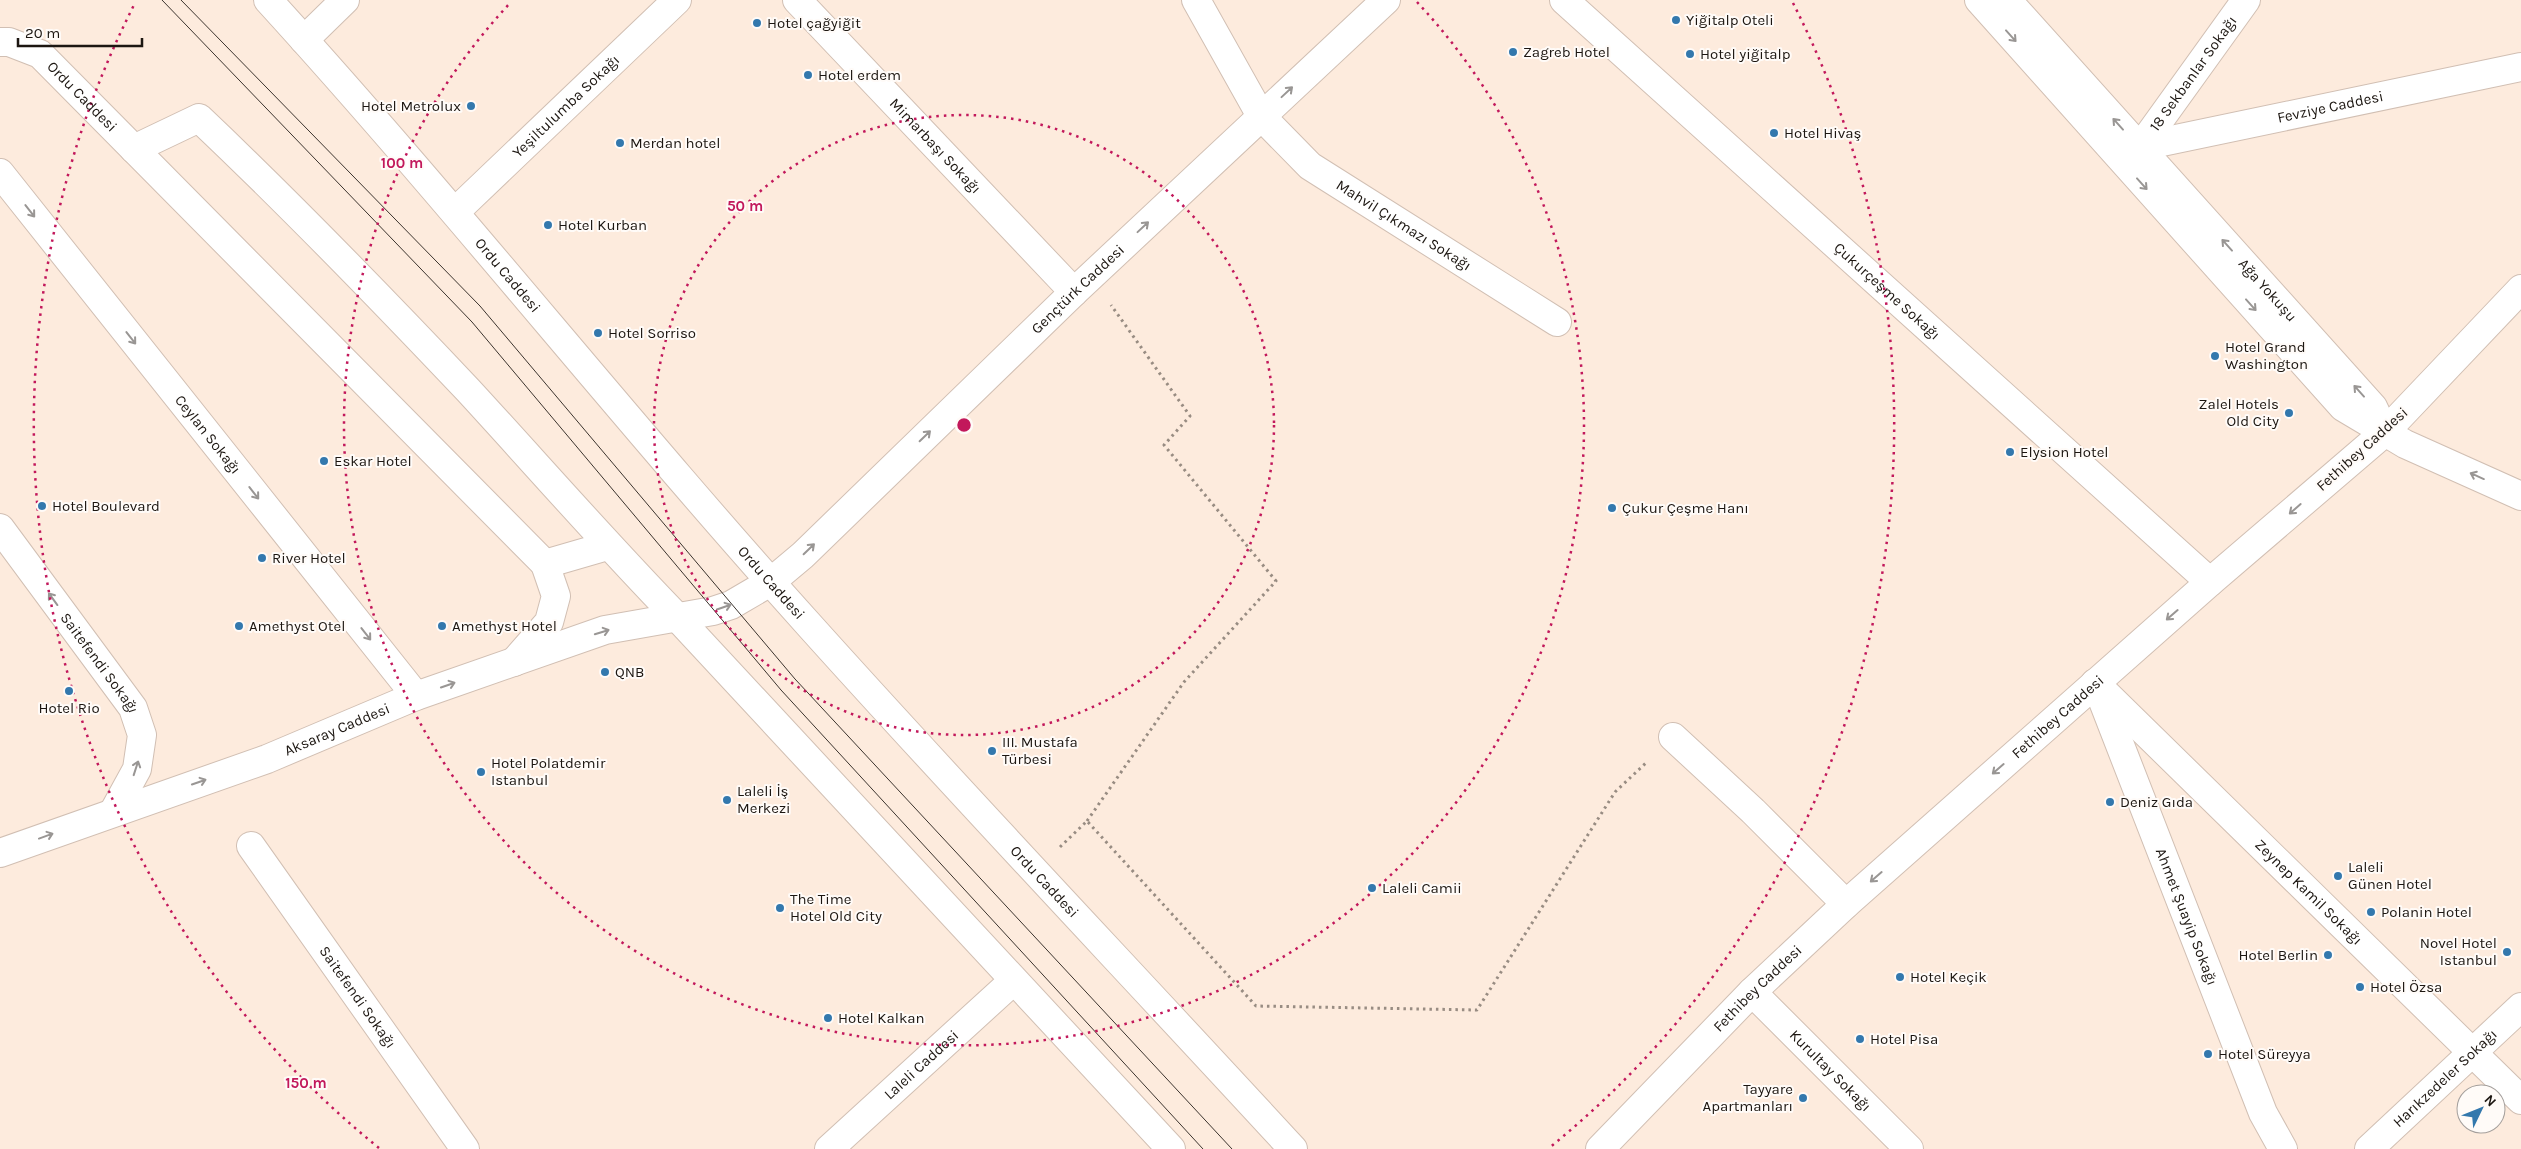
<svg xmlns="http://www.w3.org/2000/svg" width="2521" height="1149" font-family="Karla,sans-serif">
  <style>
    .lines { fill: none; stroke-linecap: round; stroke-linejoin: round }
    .minor-casing { stroke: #d1bfb3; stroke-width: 30 }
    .major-casing { stroke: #d1bfb3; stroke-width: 30 }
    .path { stroke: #988c82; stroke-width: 3; stroke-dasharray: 2.5 4; stroke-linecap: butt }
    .minor { stroke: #fff; stroke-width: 28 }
    .major { stroke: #fff; stroke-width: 28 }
    .tram { stroke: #3c342e; stroke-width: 1 }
    .oneway { stroke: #999694 }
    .ring { fill: none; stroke: #c2185b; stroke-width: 2.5; stroke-dasharray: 2.5 5 }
    .poi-dot { fill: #3378ad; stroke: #fffbf8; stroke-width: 2 }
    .labels { text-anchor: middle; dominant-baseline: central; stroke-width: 4; stroke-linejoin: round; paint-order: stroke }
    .poi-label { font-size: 15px; fill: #1c1611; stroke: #fffbf8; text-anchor: start }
    .street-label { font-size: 15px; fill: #1c1611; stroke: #fffbf8 }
    .centre { fill: #c2185b; stroke: #fffbf8; stroke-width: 2.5 }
    .ring-label { font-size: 15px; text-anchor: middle; font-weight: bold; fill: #c2185b; stroke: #fffbf8; stroke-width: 4; stroke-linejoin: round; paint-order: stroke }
  </style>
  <rect width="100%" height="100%" fill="#fdebdd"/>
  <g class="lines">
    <g class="minor-casing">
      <g id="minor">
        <path id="s1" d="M268 0C454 204 625 421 810 626 968 802 1132 974 1293 1149"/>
        <path id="s2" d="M797 0 1074 292"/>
        <path id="s3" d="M1196 0 1261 116 1310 166 1557 322"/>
        <path id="s4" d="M1564 0 2210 582"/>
        <path d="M304 40 345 0"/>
        <path id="s5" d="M0 42H9L40 54 545 564 607 546"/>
        <path d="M134 149 199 118C292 206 380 297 468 390 537 465 604 542 676 616L1171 1149"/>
        <path id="s6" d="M2140 149 2157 143 2521 67"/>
        <path id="s7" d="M2136 153 2246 0"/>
        <path id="s8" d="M0 173 416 696"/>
        <path id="s9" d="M456 211 677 0"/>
        <path d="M2521 289 2385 432 2405 444 2521 496"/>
        <path id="s10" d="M0 528 133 708 142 735 137 769 114 811"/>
        <path d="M514 662 549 622 556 596 545 564"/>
        <path id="s11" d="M2095 683 2521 1100"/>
        <path id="s12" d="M2099 691 2263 1113 2283 1149"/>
        <path d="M1673 737 1753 811 1846 904"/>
        <path id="s13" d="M251 846 465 1149"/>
        <path id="s14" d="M0 853 267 759 416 696 605 630 713 611 731 605 772 581 803 555 1074 292 1386 0"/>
        <path id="s15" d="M1752 992 1909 1149"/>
        <path id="s16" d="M829 1149 1013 981"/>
        <path id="s17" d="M2369 1149 2521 1007"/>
      </g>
    </g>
    <g class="major-casing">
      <g id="major">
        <path d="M1979 0 2343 407 2385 432"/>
        <path id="s18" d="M2007 0 2373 407 2383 428"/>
        <path id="s19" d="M1600 1149 1752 992 1846 904 2210 582 2385 432"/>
      </g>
    </g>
    <path class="path" d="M1087 821 1184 682 1276 581 1164 445 1190 416 1111 305
      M1060 847 1087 821 1256 1006 1477 1010 1615 792 1648 761"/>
    <use href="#minor" class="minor"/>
    <use href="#major" class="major"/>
    <path class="tram" d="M162 0 472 322 781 690 1203 1149
      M181 0 480 306 795 679 1232 1149"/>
  </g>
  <defs><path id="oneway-shaft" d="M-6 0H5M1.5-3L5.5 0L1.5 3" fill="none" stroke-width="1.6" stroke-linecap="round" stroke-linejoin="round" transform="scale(1.25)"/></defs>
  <g class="oneway">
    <use href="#oneway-shaft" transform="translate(2011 36) rotate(48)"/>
    <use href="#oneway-shaft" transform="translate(1287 92) rotate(-43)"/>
    <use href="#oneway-shaft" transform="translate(2118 124) rotate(-132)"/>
    <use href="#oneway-shaft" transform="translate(2142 184) rotate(48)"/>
    <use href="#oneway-shaft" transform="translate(30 211) rotate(52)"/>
    <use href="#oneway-shaft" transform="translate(1143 227) rotate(-43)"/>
    <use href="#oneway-shaft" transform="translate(2227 245) rotate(-132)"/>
    <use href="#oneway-shaft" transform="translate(2251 305) rotate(48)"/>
    <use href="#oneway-shaft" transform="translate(131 338) rotate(52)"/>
    <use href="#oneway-shaft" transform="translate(2359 391) rotate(-132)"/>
    <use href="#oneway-shaft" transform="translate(925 436) rotate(-44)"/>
    <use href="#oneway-shaft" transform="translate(2477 476) rotate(-156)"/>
    <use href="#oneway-shaft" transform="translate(254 493) rotate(52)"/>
    <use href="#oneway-shaft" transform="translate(2295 509) rotate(139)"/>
    <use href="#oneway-shaft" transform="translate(809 549) rotate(-44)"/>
    <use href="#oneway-shaft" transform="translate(53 599) rotate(-126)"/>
    <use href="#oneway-shaft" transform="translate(724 607) rotate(-19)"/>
    <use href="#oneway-shaft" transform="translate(2172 615) rotate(139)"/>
    <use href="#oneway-shaft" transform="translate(602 632) rotate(-17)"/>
    <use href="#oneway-shaft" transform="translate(366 634) rotate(52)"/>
    <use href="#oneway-shaft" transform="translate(448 685) rotate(-19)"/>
    <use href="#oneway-shaft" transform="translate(136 768) rotate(-72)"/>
    <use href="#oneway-shaft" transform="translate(1998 769) rotate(139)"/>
    <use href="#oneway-shaft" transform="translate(199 782) rotate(-19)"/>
    <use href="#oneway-shaft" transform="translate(46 836) rotate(-20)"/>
    <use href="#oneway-shaft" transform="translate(1876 877) rotate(139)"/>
  </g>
  <g class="ring">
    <circle cx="964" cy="425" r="310"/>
    <path d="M1417 2A620 620 0 1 1 511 2"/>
    <path d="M379 1148A930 930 0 0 1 135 3M1793 3A930 930 0 0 1 1549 1148"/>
  </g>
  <g class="poi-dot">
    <circle cx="1676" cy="20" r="5"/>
    <circle cx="757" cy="23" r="5"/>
    <circle cx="1513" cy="52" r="5"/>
    <circle cx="1690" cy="54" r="5"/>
    <circle cx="808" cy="75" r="5"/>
    <circle cx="471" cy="106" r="5"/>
    <circle cx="1774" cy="133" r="5"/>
    <circle cx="620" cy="143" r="5"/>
    <circle cx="548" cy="225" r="5"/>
    <circle cx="598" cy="333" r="5"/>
    <circle cx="2215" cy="356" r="5"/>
    <circle cx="2289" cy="413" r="5"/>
    <circle cx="2010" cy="452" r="5"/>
    <circle cx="324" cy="461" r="5"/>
    <circle cx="42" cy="506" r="5"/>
    <circle cx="1612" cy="508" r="5"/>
    <circle cx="262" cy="558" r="5"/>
    <circle cx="239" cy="626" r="5"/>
    <circle cx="442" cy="626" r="5"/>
    <circle cx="605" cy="672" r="5"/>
    <circle cx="69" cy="691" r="5"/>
    <circle cx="992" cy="751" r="5"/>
    <circle cx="481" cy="772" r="5"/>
    <circle cx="727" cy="800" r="5"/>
    <circle cx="2110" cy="802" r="5"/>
    <circle cx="2338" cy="876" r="5"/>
    <circle cx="1372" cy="888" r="5"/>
    <circle cx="780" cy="908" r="5"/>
    <circle cx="2371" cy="912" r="5"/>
    <circle cx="2507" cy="952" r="5"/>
    <circle cx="2328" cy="955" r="5"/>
    <circle cx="1900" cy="977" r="5"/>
    <circle cx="2360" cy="987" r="5"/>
    <circle cx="828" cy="1018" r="5"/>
    <circle cx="1860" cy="1039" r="5"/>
    <circle cx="2208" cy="1054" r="5"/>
    <circle cx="1803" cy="1098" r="5"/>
  </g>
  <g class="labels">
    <g class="poi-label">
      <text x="1686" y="20">Yiğitalp Oteli</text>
      <text x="767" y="23">Hotel çağyiğit</text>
      <text x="1523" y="52">Zagreb Hotel</text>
      <text x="1700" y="54">Hotel yiğitalp</text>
      <text x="818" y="75">Hotel erdem</text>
      <text x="461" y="106" text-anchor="end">Hotel Metrolux</text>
      <text x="1784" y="133">Hotel Hivaş</text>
      <text x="630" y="143">Merdan hotel</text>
      <text x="558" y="225">Hotel Kurban</text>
      <text x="608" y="333">Hotel Sorriso</text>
      <text x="2225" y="347">Hotel Grand<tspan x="2225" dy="17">Washington</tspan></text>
      <text x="2279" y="404" text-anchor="end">Zalel Hotels<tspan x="2279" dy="17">Old City</tspan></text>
      <text x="2020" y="452">Elysion Hotel</text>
      <text x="334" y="461">Eskar Hotel</text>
      <text x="52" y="506">Hotel Boulevard</text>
      <text x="1622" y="508">Çukur Çeşme Hanı</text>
      <text x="272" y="558">River Hotel</text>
      <text x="249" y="626">Amethyst Otel</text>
      <text x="452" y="626">Amethyst Hotel</text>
      <text x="615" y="672">QNB</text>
      <text x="69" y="708" text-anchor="middle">Hotel Rio</text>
      <text x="1002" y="742">III. Mustafa<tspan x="1002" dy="17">Türbesi</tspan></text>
      <text x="491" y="763">Hotel Polatdemir<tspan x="491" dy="17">Istanbul</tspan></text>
      <text x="737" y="791">Laleli İş<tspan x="737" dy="17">Merkezi</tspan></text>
      <text x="2120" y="802">Deniz Gıda</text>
      <text x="2348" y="867">Laleli<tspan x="2348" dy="17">Günen Hotel</tspan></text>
      <text x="1382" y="888">Laleli Camii</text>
      <text x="790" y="899">The Time<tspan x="790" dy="17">Hotel Old City</tspan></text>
      <text x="2381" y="912">Polanin Hotel</text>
      <text x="2497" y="943" text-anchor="end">Novel Hotel<tspan x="2497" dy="17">Istanbul</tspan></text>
      <text x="2318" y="955" text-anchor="end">Hotel Berlin</text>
      <text x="1910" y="977">Hotel Keçik</text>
      <text x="2370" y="987">Hotel Özsa</text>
      <text x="838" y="1018">Hotel Kalkan</text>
      <text x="1870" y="1039">Hotel Pisa</text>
      <text x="2218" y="1054">Hotel Süreyya</text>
      <text x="1793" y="1089" text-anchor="end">Tayyare<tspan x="1793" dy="17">Apartmanları</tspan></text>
    </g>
    <g class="street-label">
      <text stroke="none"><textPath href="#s7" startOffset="98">18 Sekbanlar Sokağı</textPath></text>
      <text stroke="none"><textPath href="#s5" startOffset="102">Ordu Caddesi</textPath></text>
      <text stroke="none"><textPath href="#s9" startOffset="152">Yeşiltulumba Sokağı</textPath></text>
      <text stroke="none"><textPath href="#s6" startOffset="195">Fevziye Caddesi</textPath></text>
      <text stroke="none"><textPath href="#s2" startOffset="201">Mimarbaşı Sokağı</textPath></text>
      <text stroke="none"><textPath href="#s3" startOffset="314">Mahvil Çıkmazı Sokağı</textPath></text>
      <text stroke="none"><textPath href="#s1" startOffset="365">Ordu Caddesi</textPath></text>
      <text stroke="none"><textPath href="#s14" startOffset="1244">Gençtürk Caddesi</textPath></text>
      <text stroke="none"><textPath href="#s18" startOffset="390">Ağa Yokuşu</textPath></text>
      <text stroke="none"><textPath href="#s4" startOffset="435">Çukurçeşme Sokağı</textPath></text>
      <text stroke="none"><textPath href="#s8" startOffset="334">Ceylan Sokağı</textPath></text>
      <text transform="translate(2362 449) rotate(-42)">Fethibey Caddesi</text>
      <text stroke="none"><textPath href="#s1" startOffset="770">Ordu Caddesi</textPath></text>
      <text stroke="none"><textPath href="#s10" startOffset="168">Saitefendi Sokağı</textPath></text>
      <text stroke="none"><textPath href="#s19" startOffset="630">Fethibey Caddesi</textPath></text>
      <text stroke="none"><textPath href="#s14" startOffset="359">Aksaray Caddesi</textPath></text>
      <text stroke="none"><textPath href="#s1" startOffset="1175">Ordu Caddesi</textPath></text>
      <text stroke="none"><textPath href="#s11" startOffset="299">Zeynep Kamil Sokağı</textPath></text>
      <text stroke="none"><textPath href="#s12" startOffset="242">Ahmet Şuayip Sokağı</textPath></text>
      <text stroke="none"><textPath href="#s19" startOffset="225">Fethibey Caddesi</textPath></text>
      <text stroke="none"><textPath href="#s13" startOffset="185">Saitefendi Sokağı</textPath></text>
      <text stroke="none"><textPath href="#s16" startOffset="125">Laleli Caddesi</textPath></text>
      <text stroke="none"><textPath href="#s15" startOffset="111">Kurultay Sokağı</textPath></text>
      <text stroke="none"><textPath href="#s17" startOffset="104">Harıkzedeler Sokağı</textPath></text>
    </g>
  </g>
  <circle cx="964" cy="425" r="8" class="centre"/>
  <g class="ring-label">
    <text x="402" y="168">100 m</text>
    <text x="745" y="211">50 m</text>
    <text x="306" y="1088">150 m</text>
  </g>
  <g transform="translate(2481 1109) rotate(47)"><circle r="24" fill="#fffbf8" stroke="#a49f9c"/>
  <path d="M0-4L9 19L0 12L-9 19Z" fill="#3378ad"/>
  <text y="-8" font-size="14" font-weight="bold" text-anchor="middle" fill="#1c1611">N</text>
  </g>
  <path d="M18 38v8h124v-8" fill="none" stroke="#1c1611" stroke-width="2.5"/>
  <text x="25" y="38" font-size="15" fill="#1c1611" stroke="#fffbf8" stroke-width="4" paint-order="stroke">20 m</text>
</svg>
